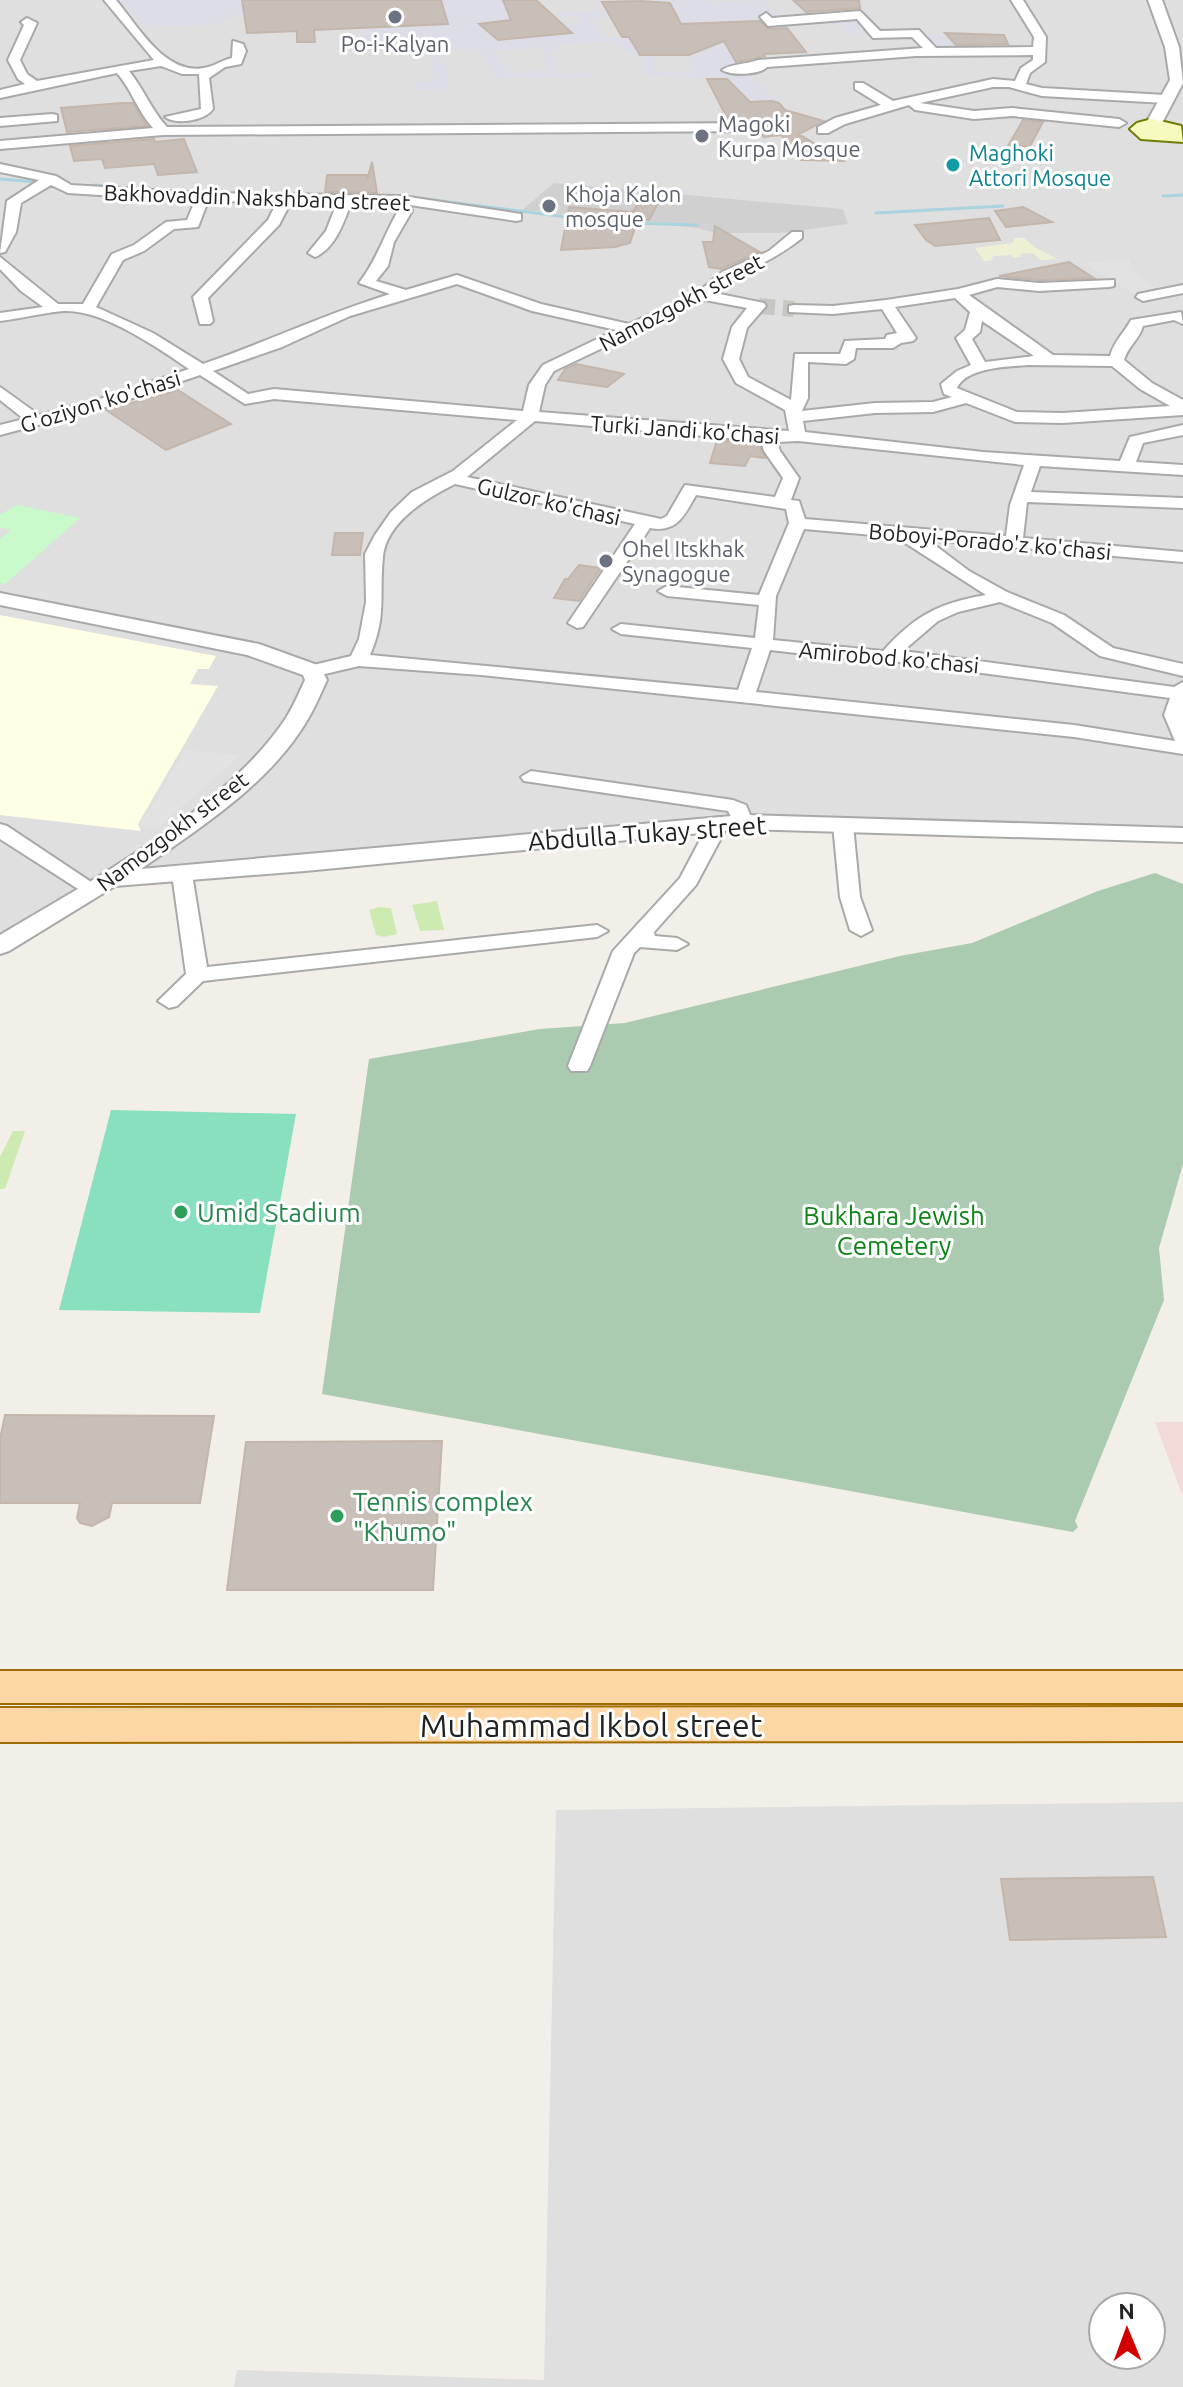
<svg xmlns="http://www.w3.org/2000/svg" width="1183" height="2387" font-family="Ubuntu,sans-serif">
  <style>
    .residential { fill: #e0dfdf; fill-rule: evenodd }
    .commercial { fill: #f2dad9 }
    .education { fill: #ffffe5 }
    .religious { fill: #d0d0d0 }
    .farmland { fill: #eef0d5 }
    .grass { fill: #cdebb0 }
    .cemetery { fill: #aacbaf }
    .park { fill: #c8facc }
    .pitch { fill: #88e0be }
    .parking { fill: #e2e2e2 }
    .plaza { fill: #dddde8; fill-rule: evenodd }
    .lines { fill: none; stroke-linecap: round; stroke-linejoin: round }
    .stream { stroke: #aad3df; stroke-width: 3 }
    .building { fill: #c7bfb8; stroke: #c4b6ab; stroke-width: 2 }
    .minor-tunnel { stroke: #c8c6c1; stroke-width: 16; stroke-dasharray: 16 8; stroke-linecap: butt }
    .minor-casing { stroke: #a9a9a9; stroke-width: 4 }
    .tertiary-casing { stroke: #a9a9a9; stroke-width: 4 }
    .secondary-casing { stroke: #707d05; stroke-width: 4 }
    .primary-casing { stroke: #a06b00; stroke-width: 4 }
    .minor { fill: #fff; fill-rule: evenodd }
    .tertiary { fill: #fff; fill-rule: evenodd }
    .secondary { fill: #f7fabf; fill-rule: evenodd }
    .primary { fill: #fcd6a4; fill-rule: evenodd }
    .worship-dot { fill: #6b7280; stroke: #fff; stroke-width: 3 }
    .culture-dot { fill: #0f9aa8; stroke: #fff; stroke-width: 3 }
    .leisure-dot { fill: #2e9e5b; stroke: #fff; stroke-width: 3 }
    .labels { text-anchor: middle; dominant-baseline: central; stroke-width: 6; stroke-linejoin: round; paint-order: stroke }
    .far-worship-label { font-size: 22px; fill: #5b616d; stroke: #fff; text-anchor: start }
    .far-culture-label { font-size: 22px; fill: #0d838f; stroke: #fff; text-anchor: start }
    .far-street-label { font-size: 22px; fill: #222; stroke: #fff }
    .street-label { font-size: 26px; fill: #222; stroke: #fff }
    .leisure-label { font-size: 26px; fill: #27864d; stroke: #fff; text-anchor: start }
    .park-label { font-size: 26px; fill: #0c8416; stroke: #fff }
    .near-street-label { font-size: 32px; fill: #222; stroke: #fff }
  </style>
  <rect width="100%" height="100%" fill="#f2efe9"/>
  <path class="residential" d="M0 0H1183V835L787 824 112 879 0 946Z
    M1183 1802V2387H234L237 2370 544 2380 556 1810ZM1103 2307H1151V2355H1103Z"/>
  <path class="commercial" d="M1155 1422H1183V1497Z"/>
  <path class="education" d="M0 615 216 656 209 669H198L190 684 218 686 138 824 141 831 0 815Z"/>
  <path class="religious" d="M554 183 843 209 848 224 779 233H715L698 228 522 210Z"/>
  <path class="farmland" d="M1015 238H1024L1036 248 1057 259 1040 260 1033 253 1020 254 1022 257 1014 258 1011 255 993 256 992 260 984 261 975 248 1012 243Z"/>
  <path class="grass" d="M437 901 444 930 420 931 412 905Z
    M379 907 391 908 397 934 384 937 376 935 369 910Z
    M13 1131H25L5 1189H0V1157Z"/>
  <path class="cemetery" d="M1155 873 1183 884V1164L1159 1248 1164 1300 1075 1521 1078 1527 1073 1532 322 1394 369 1059 540 1029 625 1023 900 956 972 943 1098 891Z"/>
  <path class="park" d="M17 505 80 518 5 584 0 583V539L11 530 0 528V515Z"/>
  <path class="pitch" d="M111 1110 296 1114 260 1313 59 1310Z"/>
  <path class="parking" d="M1129 259 1135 274 1161 292 1140 298 1084 263Z
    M186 750 241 755 156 829 141 824Z"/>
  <path class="plaza" d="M119 0H242L244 15H234V20L222 21V24L145 27Z
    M441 0H503L511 14 508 15 511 16 613 10 617 9 613 0H708L711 3 763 0 781 19 852 13 845 5 852 0 861 3 879 28 920 27 925 35H947L962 52 986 53 988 56 933 54 916 37 876 38 873 34 849 35 840 24H832L829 19 782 23 800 44 736 47 747 72 772 97 783 99 779 103 758 102 738 91 727 79 644 76 642 56 621 51 617 41 556 45V51L551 53 556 65 552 66 559 74 590 73 591 77 493 78 485 54 479 53 478 49H445V56L439 57 440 63 446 64 449 89 414 90 413 82 434 81 431 40 361 43 357 28 448 24 444 9 446 8ZM622 1 669 3 696 51 689 55 693 71 656 72 655 55H640L629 37H602L593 18 628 15ZM579 16 582 24 564 25 570 33 498 40 483 35 489 33 480 25 512 19ZM763 21 772 40 712 43 703 23ZM543 47 545 57H540L550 70 511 73 495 51Z"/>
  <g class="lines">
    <path class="stream" d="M0 179 36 182
      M95 185 141 189
      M1163 196 1183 195
      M410 197 574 218
      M876 213 1003 206
      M629 223 697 225"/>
  </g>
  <path class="building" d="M242 0H441L448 24 314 30 315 42H297V31L247 33Z
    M503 0H536L572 33 498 40 479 24 511 20Z
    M793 0H859L860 8 806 12Z
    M641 1 670 3 681 24 760 21 768 29 787 28 806 52 764 54 765 56 736 62 724 41 689 55H640L629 37H622L602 2Z
    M945 33 1004 35 1008 44 956 45Z
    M707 79H727L750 102 772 101 779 103 785 110 824 121 799 134 843 161 801 160 781 135 764 137 759 132 764 126 755 120H728Z
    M122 103H133L147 126 67 132 61 108Z
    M1023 120 1043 122 1030 146H1008Z
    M154 139 155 142 184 139 197 172 158 175 154 164 105 168 102 159 74 161 70 146Z
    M372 162 377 193 325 192 327 175H368L367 180Z
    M640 199 660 200 649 220 638 219 630 243 615 247 561 250 569 207 633 212Z
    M1023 207 1052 222 1006 227 995 211Z
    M989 218 1000 240 935 246 926 240 915 225Z
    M715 226 751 247 760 252 721 269 709 267 703 242H713Z
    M1069 262 1094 278 1039 280 999 276Z
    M576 364 601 369 624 374 607 387 558 380 565 369Z
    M178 390 231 424 166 450 106 410Z
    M717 440 759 444 765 458 750 456 745 466 710 463Z
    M335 533H363L360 555H332Z
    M579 565 601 568 579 601 554 598 565 579H568Z
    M5 1415 214 1416 200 1503H112L109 1517 92 1526 80 1523 77 1518 80 1503H0V1439Z
    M442 1441 433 1590H227L246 1442Z
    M1153 1877 1166 1937 1010 1940 1001 1879Z"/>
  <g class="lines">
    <path class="minor-tunnel" d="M759 306 794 309"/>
    <g class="minor-casing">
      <path id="minor" d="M104 0H116C138 26 167 79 208 67 217 65 222 60 232 58L233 41 243 44 246 51 241 64 225 67 209 78 213 109C205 121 176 125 165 117L201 109 199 74H182L161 66 129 71C144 89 151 110 167 127L754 123 761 127 754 131 163 135 0 149V141L153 128C138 112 132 90 117 73L0 98V90L25 84 18 79 8 60 24 25 21 22 27 18 37 23 20 60 27 74 37 81 154 60Z
        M1011 0H1023L1046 37 1045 62 1030 73 1026 84 1042 88 1165 95 1171 99 1165 103 1042 96 1009 87H993L920 103 974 111 1012 108 1119 119 1126 123 1119 127 1012 116 974 119 915 110 909 105 845 124 828 133H818V127L835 118 881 105 855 89V83H863L893 101 993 79 1015 81 1021 68 1033 60V55L916 56 767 67C760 75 732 76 722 70 730 64 748 64 758 60L923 48 912 37 873 38 857 19 768 26 760 17 766 13 772 18 860 11 880 31 919 30 936 48 1033 47 1034 37Z
        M52 114 57 115V121L0 126V118Z
        M0 164 56 176 71 185 203 193 402 196 521 214V220L516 221 410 205 412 211 394 242 388 266 376 281 406 290 457 275 541 304 629 324 698 292 722 272 769 251 792 232H802V238C773 262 742 270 715 293L764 303 766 306 747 328 739 359 748 377 791 400 795 354H840L845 341 885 339 887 335 897 333 882 309 833 314 789 312V306L794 305 833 306 886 300 958 289 997 279 1039 283 1114 280V286L1109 287 1039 291 997 287 969 295 1053 355 1110 356C1114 341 1124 333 1131 320L1181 312 1183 324 1174 320 1143 326C1139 340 1128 346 1124 360L1152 383 1183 400V415L1063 423 1015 422 966 403 933 412 875 413 803 421 805 432 983 452 1120 461 1130 437 1183 425V435L1143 443 1136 462 1183 465V475L1040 466 1031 492 1183 498V508L1027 502 1023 538 1183 552V562L928 540 969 571 1007 592 1064 615 1113 648 1183 664V676L1100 656 1052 623 1000 602 958 612 938 621 903 651 1174 687 1183 682V754L1074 737 481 675 359 666 312 677 305 675 303 671 305 667 351 656 359 639 366 602 365 554 375 535 391 512 412 492 453 471 517 420 274 399 245 404 200 375 109 406 0 435V425L24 419 0 400V387L39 415 97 400 189 369C158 348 105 311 67 311 51 311 19 319 0 321V313L43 307 21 291 0 269V257L58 304H83L112 254 134 245 166 222 187 220 195 201 68 193 51 185 21 203 16 232 5 252 0 253 7 201 39 180 0 172ZM208 201 277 202 268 220 193 297 200 324H210L213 321 208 298 279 225 291 202 337 203 326 231 308 253 315 257C335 249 344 222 351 203L396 204 398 211C383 237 377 260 359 283L390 294C326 314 266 342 203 364L153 333 96 307 123 260 144 251 174 229 198 227ZM457 284 532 311 616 330 543 365 529 385 523 411 274 389 248 394 213 371 282 347 350 316ZM955 298 970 312 965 330 956 338 971 365 957 371 941 384 944 394 952 397 933 402 875 403 802 411 808 398V362L846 364 854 359 856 348H893L901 343 913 341 916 338 895 307ZM705 300 747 308 732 327 723 359 736 383 785 410 789 431 539 412 545 385 554 371 632 334 640 333 642 329ZM982 321 1034 356 985 362 972 339 980 332ZM1028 365 1112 366 1140 389 1170 406 1063 413 1017 412 957 388C967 367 1007 367 1028 365ZM535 421 761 441 764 451 783 478 775 497 685 485 667 516 661 519 467 477ZM798 441 1024 465 1010 505 1006 536 805 519 799 501 791 500 799 478 780 451 777 442ZM455 484 635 524 568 623 577 628 583 627 650 528C677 533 684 516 696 495L786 509 789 523 759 595 667 586 658 591 667 596 759 605 755 638 621 624 612 629 621 634 752 648 738 690 370 655C387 616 379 596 383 557 386 522 427 498 455 484ZM804 529 896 537 986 595C938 603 915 616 883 651L773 640 776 596ZM770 650 884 663 891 661 1170 698 1164 715 1175 741 1074 725 756 692Z
        M1183 285V293L1143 301 1136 297 1138 294Z
        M531 771 733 800 746 805 753 822 743 828 736 826 728 811 524 781 521 777Z
        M719 817 729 823 696 885 654 932 655 936 677 938 688 944 677 950 640 947 634 953 590 1066 587 1071H571L568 1066 613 951 680 878 709 823Z
        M843 819 853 825 860 897 872 930 861 936 850 930 840 897 833 825Z
        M0 824 7 826 103 890 93 896 86 894 0 839Z
        M182 868 192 874 207 967 597 925 608 931 597 937 203 981 177 1006 169 1008 158 1001 186 974 172 874Z"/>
    </g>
    <g class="tertiary-casing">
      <path id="tertiary" d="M1148 0H1162L1179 47 1183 83 1161 125 1153 130 1145 125 1170 80 1165 47Z
        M0 593 259 644 320 666 327 680C321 693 315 707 308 719 271 783 200 828 141 869L743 815 1183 828V842L743 829 305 871 115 886 9 951 0 954V935C92 880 226 809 286 718 293 707 299 693 305 680L303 675 247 655 0 605Z"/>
    </g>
    <g class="secondary-casing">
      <path id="secondary" d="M1152 119 1181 126 1183 142 1141 139 1130 129 1137 123Z"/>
    </g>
    <g class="primary-casing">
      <path id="primary" d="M0 1671H1183V1703H0Z
        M1183 1707V1741L0 1742V1708Z"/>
    </g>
    <use href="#minor" class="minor"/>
    <use href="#tertiary" class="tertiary"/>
    <use href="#secondary" class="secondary"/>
    <use href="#primary" class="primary"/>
  </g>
  <g class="worship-dot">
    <circle cx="395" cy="17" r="8"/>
    <circle cx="702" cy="136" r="8"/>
    <circle cx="549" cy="206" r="8"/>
    <circle cx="606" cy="561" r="8"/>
  </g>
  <circle class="culture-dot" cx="953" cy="165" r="8"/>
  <g class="leisure-dot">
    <circle cx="181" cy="1212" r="8"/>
    <circle cx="337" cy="1516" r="8"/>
  </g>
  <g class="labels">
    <g class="far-worship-label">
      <text x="395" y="43" text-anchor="middle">Po-i-Kalyan</text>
      <text x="718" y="123">Magoki<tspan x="718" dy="25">Kurpa Mosque</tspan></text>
      <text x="565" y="193">Khoja Kalon<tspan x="565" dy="25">mosque</tspan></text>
      <text x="622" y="548">Ohel Itskhak<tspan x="622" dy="25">Synagogue</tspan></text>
    </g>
    <g class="far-culture-label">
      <text x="969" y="152">Maghoki<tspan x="969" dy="25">Attori Mosque</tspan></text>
    </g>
    <g class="far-street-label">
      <text transform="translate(257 197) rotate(2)">Bakhovaddin Nakshband street</text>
      <text transform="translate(681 302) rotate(-28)">Namozgokh street</text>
      <text transform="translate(100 401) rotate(-17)">G'oziyon ko'chasi</text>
      <text transform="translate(685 429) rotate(4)">Turki Jandi ko'chasi</text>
      <text transform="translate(549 501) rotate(13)">Gulzor ko'chasi</text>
      <text transform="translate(990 541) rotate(5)">Boboyi-Porado'z ko'chasi</text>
      <text transform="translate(889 657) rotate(5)">Amirobod ko'chasi</text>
      <text transform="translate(172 831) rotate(-37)">Namozgokh street</text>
    </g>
    <g class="street-label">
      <text transform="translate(647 833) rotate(-4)">Abdulla Tukay street</text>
    </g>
    <g class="leisure-label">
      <text x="197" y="1212">Umid Stadium</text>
      <text x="353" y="1501">Tennis complex<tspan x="353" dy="30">"Khumo"</tspan></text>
    </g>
    <g class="park-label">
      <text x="894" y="1215">Bukhara Jewish<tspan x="894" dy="30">Cemetery</tspan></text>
    </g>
    <g class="near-street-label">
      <text x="591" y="1725">Muhammad Ikbol street</text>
    </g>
  </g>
  <g transform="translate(1127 2331) rotate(359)"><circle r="38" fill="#ffffff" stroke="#a7a7a7" stroke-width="2"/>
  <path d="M0-6L14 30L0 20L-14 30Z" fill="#d40000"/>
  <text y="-12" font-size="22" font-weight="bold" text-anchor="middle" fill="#222222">N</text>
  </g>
</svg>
